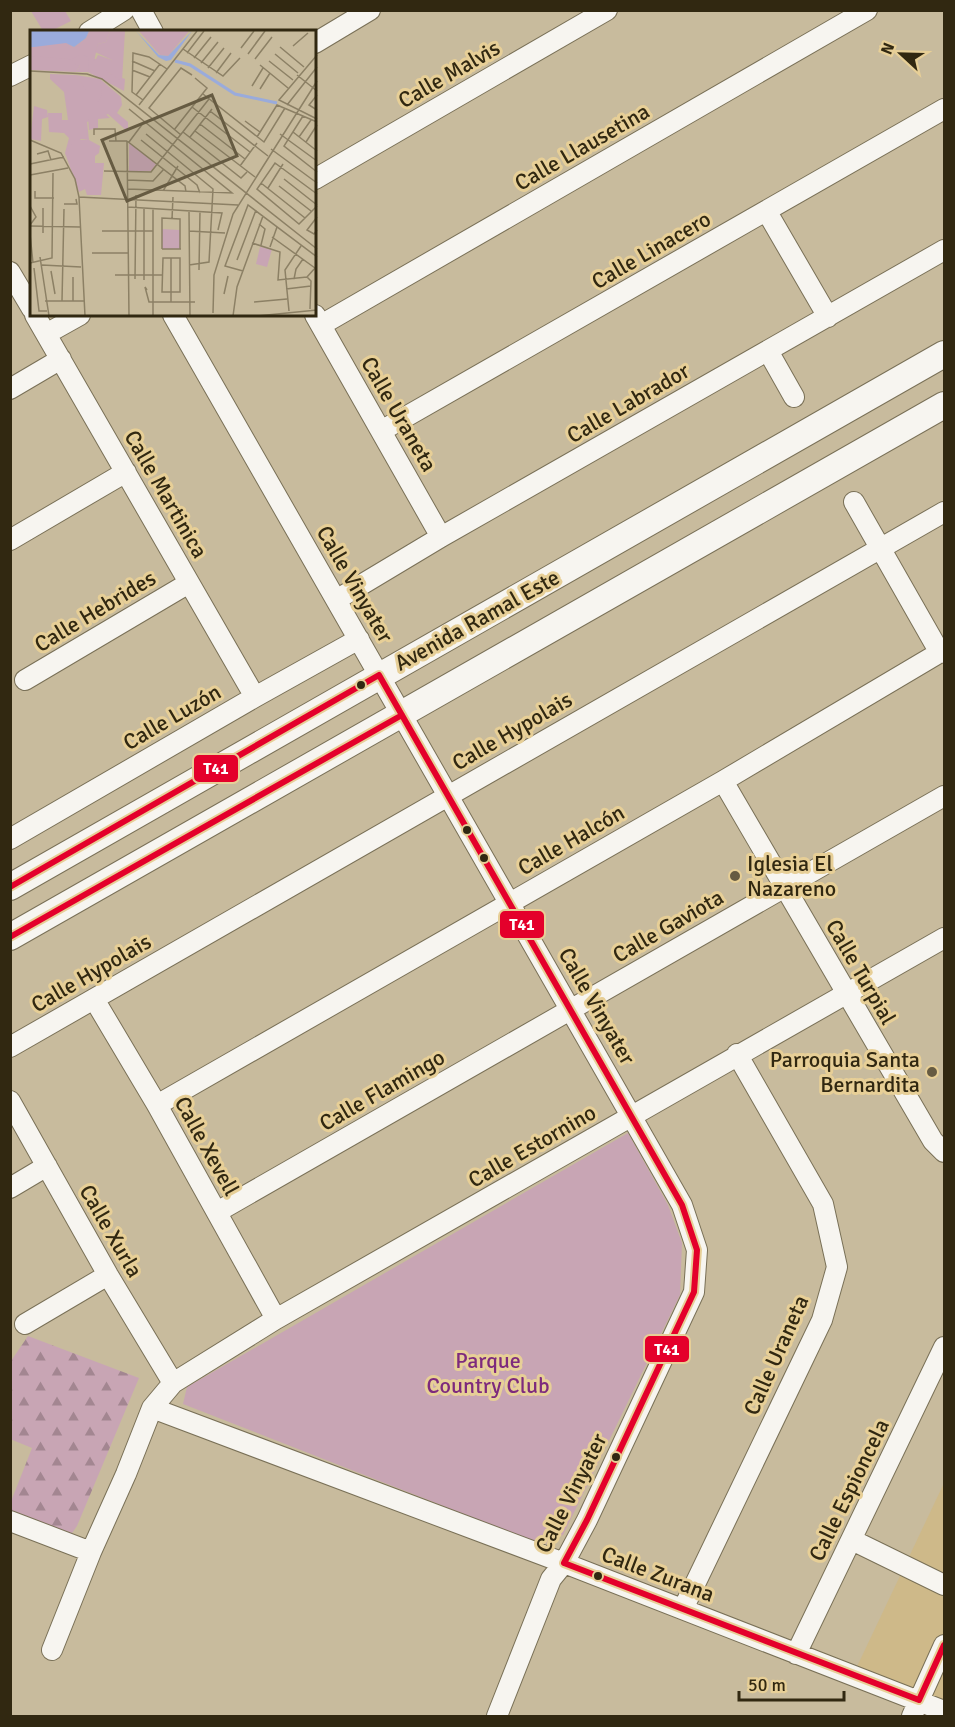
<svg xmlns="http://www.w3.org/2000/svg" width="955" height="1727" font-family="Signika,sans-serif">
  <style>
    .built { fill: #ceb989 }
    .forest { fill: url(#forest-firs) }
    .park { fill: #c8a5b4 }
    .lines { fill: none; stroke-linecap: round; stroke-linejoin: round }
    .minor-casing { stroke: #797057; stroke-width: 22 }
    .major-casing { stroke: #797057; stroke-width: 28 }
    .minor { stroke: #f7f5f0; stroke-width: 20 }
    .major { stroke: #f7f5f0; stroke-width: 26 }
    .bus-1-casing { stroke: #e7cf97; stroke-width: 10 }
    .bus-1 { stroke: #e4002b; stroke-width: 6 }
    .bus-dot { fill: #312811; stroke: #e7cf97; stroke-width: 2 }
    .poi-dot { fill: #665b42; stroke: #e7cf97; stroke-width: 2 }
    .labels { text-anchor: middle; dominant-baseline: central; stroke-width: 6; stroke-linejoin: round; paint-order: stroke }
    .street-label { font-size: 22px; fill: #312811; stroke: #e7cf97 }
    .poi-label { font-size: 22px; fill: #312811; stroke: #e7cf97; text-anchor: start }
    .park-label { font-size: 22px; fill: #7d2a7d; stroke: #e7cf97 }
    .inset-river { fill: none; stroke: #9aabdb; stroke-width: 3 }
    .inset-road { fill: none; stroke: #8c8065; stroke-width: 1.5 }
    .view { fill: #665b42; fill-opacity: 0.15; stroke: #665b42; stroke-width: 3 }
    .inset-edge { fill: none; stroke: #312811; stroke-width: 3 }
    .line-badge { stroke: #e7cf97; stroke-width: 2 }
    .badge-label { font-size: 16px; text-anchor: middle; font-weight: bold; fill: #fff }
  </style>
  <defs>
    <pattern id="forest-firs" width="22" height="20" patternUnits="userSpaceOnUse" patternTransform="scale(1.5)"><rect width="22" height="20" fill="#c8a5b4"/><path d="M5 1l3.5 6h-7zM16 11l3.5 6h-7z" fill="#a38691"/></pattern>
  </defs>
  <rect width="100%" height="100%" fill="#c8bb9d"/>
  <path class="built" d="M944 1483V1711L853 1675Z"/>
  <path class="forest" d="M28 1336 139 1378 77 1526 72 1533 11 1513 10 1504 32 1448 10 1439 11 1361Z"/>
  <path class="park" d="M31 11H65L71 21 51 31H43Z
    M628 1133 668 1205 682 1243 680 1295 563 1535 543 1545 183 1404 187 1387Z"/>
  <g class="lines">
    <g class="minor-casing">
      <path id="minor" d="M141 10 153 32
        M89 32 124 10
        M315 43 370 10
        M10 76 32 65
        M315 179 607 10
        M767 212 828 317
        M10 272 32 309
        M35 315 255 697
        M173 315 682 1205 697 1250 694 1292 587 1520 564 1563 551 1579 497 1716
        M315 315 441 537
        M321 325 867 10
        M46 334 80 315
        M768 351 794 397
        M10 389 61 359
        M381 431 944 109
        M854 502 940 653
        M10 540 126 472
        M336 600 441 537 944 250
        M25 680 189 583
        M723 781 933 1141 944 1152
        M10 839 255 697 359 639
        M94 999 157 1105 276 1319
        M10 1047 944 512
        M10 1101 108 1275 173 1383
        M157 1105 723 781 944 650
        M10 1188 47 1166
        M217 1212 944 796
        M25 1324 108 1275
        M152 1408 564 1563 944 1711
        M10 1521 91 1552
        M852 1540 944 1585
        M683 1609 822 1320 837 1267 823 1204 737 1054
        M52 1650 91 1552 126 1474 152 1408 173 1383 276 1319 944 938
        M796 1654 944 1347
        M912 1716 944 1645"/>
    </g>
    <g class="major-casing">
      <path id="major" d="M10 887 944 354
        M10 937 944 405"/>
    </g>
    <use href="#minor" class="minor"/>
    <use href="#major" class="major"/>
    <g class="bus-1-casing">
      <path id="bus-1" d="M10 887 379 675 682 1205 697 1250 694 1292 587 1520 564 1563
        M10 937 402 715
        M564 1563 919 1700
        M919 1700 944 1645"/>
    </g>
    <use href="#bus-1" class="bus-1"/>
  </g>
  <g class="bus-dot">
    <circle cx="361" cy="685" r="5"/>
    <circle cx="467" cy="830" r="5"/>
    <circle cx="484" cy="858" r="5"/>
    <circle cx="616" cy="1457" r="5"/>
    <circle cx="598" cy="1576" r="5"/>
  </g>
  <g class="poi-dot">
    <circle cx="735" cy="876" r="6"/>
    <circle cx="932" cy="1072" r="6"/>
  </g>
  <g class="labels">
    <g class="street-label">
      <text transform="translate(449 74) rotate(-30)">Calle Malvis</text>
      <text transform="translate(582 147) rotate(-30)">Calle Llausetina</text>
      <text transform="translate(651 250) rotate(-30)">Calle Linacero</text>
      <text transform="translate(628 403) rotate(-30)">Calle Labrador</text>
      <text transform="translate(399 414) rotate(60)">Calle Uraneta</text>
      <text transform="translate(166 494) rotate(60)">Calle Martinica</text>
      <text transform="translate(355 584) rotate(60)">Calle Vinyater</text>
      <text transform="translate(95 611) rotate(-31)">Calle Hebrides</text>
      <text transform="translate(477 620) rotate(-29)">Avenida Ramal Este</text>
      <text transform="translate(172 717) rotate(-30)">Calle Luzón</text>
      <text transform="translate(512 731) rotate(-30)">Calle Hypolais</text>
      <text transform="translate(571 840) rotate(-30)">Calle Halcón</text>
      <text transform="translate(668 926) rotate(-30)">Calle Gaviota</text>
      <text transform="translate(861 972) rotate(60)">Calle Turpial</text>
      <text transform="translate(91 973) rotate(-30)">Calle Hypolais</text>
      <text transform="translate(597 1006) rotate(60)">Calle Vinyater</text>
      <text transform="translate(382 1090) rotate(-30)">Calle Flamingo</text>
      <text transform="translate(207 1146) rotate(61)">Calle Xevell</text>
      <text transform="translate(532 1146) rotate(-30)">Calle Estornino</text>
      <text transform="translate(111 1231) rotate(60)">Calle Xurla</text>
      <text transform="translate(776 1355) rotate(-66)">Calle Uraneta</text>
      <text transform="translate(849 1490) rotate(-64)">Calle Espioncela</text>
      <text transform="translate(571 1493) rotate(-63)">Calle Vinyater</text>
      <text transform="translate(658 1574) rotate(21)">Calle Zurana</text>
    </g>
    <g class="poi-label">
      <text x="747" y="863">Iglesia El<tspan x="747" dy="25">Nazareno</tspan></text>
      <text x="920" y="1059" text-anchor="end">Parroquia Santa<tspan x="920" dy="25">Bernardita</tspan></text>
    </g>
    <g class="park-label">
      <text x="488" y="1360">Parque<tspan x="488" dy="25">Country Club</tspan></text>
    </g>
  </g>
  <g transform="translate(30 30)">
    <rect width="286" height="286" fill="#c8bb9d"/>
    <path d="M14 24 42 29 50 36 46 42 0 40V26ZM68 25 82 30 79 43 95 49 94 61 58 42V28L66 29ZM20 44 46 45 54 56 70 49 91 67 92 75 87 83 98 92V102L78 84 57 92 59 110 51 109 35 123 39 108 34 103 19 102 18 83H32V90H38L34 62 20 49Z" fill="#c8a5b4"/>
    <path d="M59 1H80L76 12 68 14 64 31 0 26V17L14 13H37L44 17 56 8ZM109 1H159L138 26 130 25ZM4 76 17 80 18 87 12 89 11 111 0 109ZM70 79 80 88 68 89V98L59 100 58 87ZM45 110H59L70 116 69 123 65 126V133H74L71 165H57L55 159 49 162 35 123Z" fill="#c8a5b4"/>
    <path d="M80 1H95L92 51 76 41 82 30 65 22 68 14 76 12ZM52 24 59 28 58 42H46L50 36 43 33 42 29ZM46 45 70 49 72 65 68 72 63 71Z" fill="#c8a5b4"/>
    <path d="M99 113 126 134 121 141H99ZM132 199 150 200V219H132ZM230 217 242 219 237 237 226 234Z" fill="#c8a5b4"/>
    <path d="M0 1H59L56 8 44 17 36 13 4 17H0ZM106 1 129 25 138 26 162 1 141 30 136 31 128 27Z" fill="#9aabdb"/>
    <path class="inset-river" d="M145 31 160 35 205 64 247 73"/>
    <path class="inset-road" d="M263 16 278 3M250 17 274 37M211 18 224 1M153 19 193 46 210 28M157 23 174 1M218 24 235 1M245 24 268 43M287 25 249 70 287 89M164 28 181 7M225 29 242 7M102 31 125 41M239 31 263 50M171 33 188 12M230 35 258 58M178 38 194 18M102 40 120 47M0 41 57 44 72 49 287 219M186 43 201 23M267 45 287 61M0 50V69M222 56 233 38M230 59 240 43M173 64 234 112 255 78M106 65 130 34M287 65 279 75 287 80M113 70 102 62 103 23 119 27 137 39M109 75 167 1M257 75 287 37M162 77 220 122M180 81 238 126M273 86 254 116 287 142M215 91 230 102M170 94 215 129M144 100 177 58 165 48M165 101 225 147M153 102 211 148 217 142M263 102 287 121M116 104 183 159 179 232 159 235M250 104 287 131M64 105V99H85L86 111M151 105 119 78 151 38 162 45M160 107 182 79M227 107 247 75 287 92M269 107 281 90M0 110 31 123 45 149 49 167 55 286M111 110 167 155 170 163M79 111H97M97 111 99 286M97 111 155 156 156 162M99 112 114 92M276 112 287 95M241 119 287 153M7 124 18 121 21 130M0 134 34 127M210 136 227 113M74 141 121 142 179 69M0 145 38 138M254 149 287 175M97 150 123 151 134 139M231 153 275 188M249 156 281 181M238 158 253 134M98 159 202 163 99 79M5 161V168H24M133 161 148 136M287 164 245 133 227 159 269 194 287 176M49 167 208 175M34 174H47L46 169M0 176 6 187 0 195M98 177 192 183 188 200M114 178V250M123 178V286M159 181 160 286M287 187 277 200 284 204 287 200M142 189 143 167M229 194 235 199 231 215M0 196 50 197M72 201H123M159 201 195 203M13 203V178M0 204 3 233M242 207 285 238 277 247M222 213 250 222 248 250 277 247M240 217 247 197M132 219V188L150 189V219M132 219H151M62 223H98M10 227 19 286M133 228H150V262H132ZM141 228V272M207 230 226 180M0 233 22 228 23 143M12 235 51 237M4 238 9 281H17M169 240 170 181M21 241 25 264M213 241 195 236 218 175 287 227M85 245H132M43 247V271M277 247 281 251 280 279M105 249 106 165M264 249 266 239 273 229M256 259 281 256M117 260 115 257 119 272H165M194 264 198 246M15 271H54M32 271 34 179M224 272 257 269M259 281 255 240 271 216M183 283 184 245 203 184 287 51M203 286 207 257 233 186M227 286 287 280"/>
    <path class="view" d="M182 65 207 126 97 171 72 110Z"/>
    <rect width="286" height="286" class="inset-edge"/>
  </g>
  <g class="line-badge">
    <rect x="193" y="754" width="46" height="29" rx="6" fill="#e4002b"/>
    <rect x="499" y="910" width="46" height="29" rx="6" fill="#e4002b"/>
    <rect x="644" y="1335" width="46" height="28" rx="6" fill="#e4002b"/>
  </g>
  <g class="badge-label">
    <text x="216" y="774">T41</text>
    <text x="522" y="930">T41</text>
    <text x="667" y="1355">T41</text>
  </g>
  <rect width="955" height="1727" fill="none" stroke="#312811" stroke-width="24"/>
  <g transform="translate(901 54) rotate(292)" stroke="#e7cf97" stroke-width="4.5" paint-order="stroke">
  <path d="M0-4.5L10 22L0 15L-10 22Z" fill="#312811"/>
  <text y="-9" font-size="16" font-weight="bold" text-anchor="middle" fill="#312811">N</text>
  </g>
  <path d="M739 1691v9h105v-9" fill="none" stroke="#312811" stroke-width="3"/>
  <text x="748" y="1691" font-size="18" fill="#312811" stroke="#e7cf97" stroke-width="4.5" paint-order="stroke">50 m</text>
</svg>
